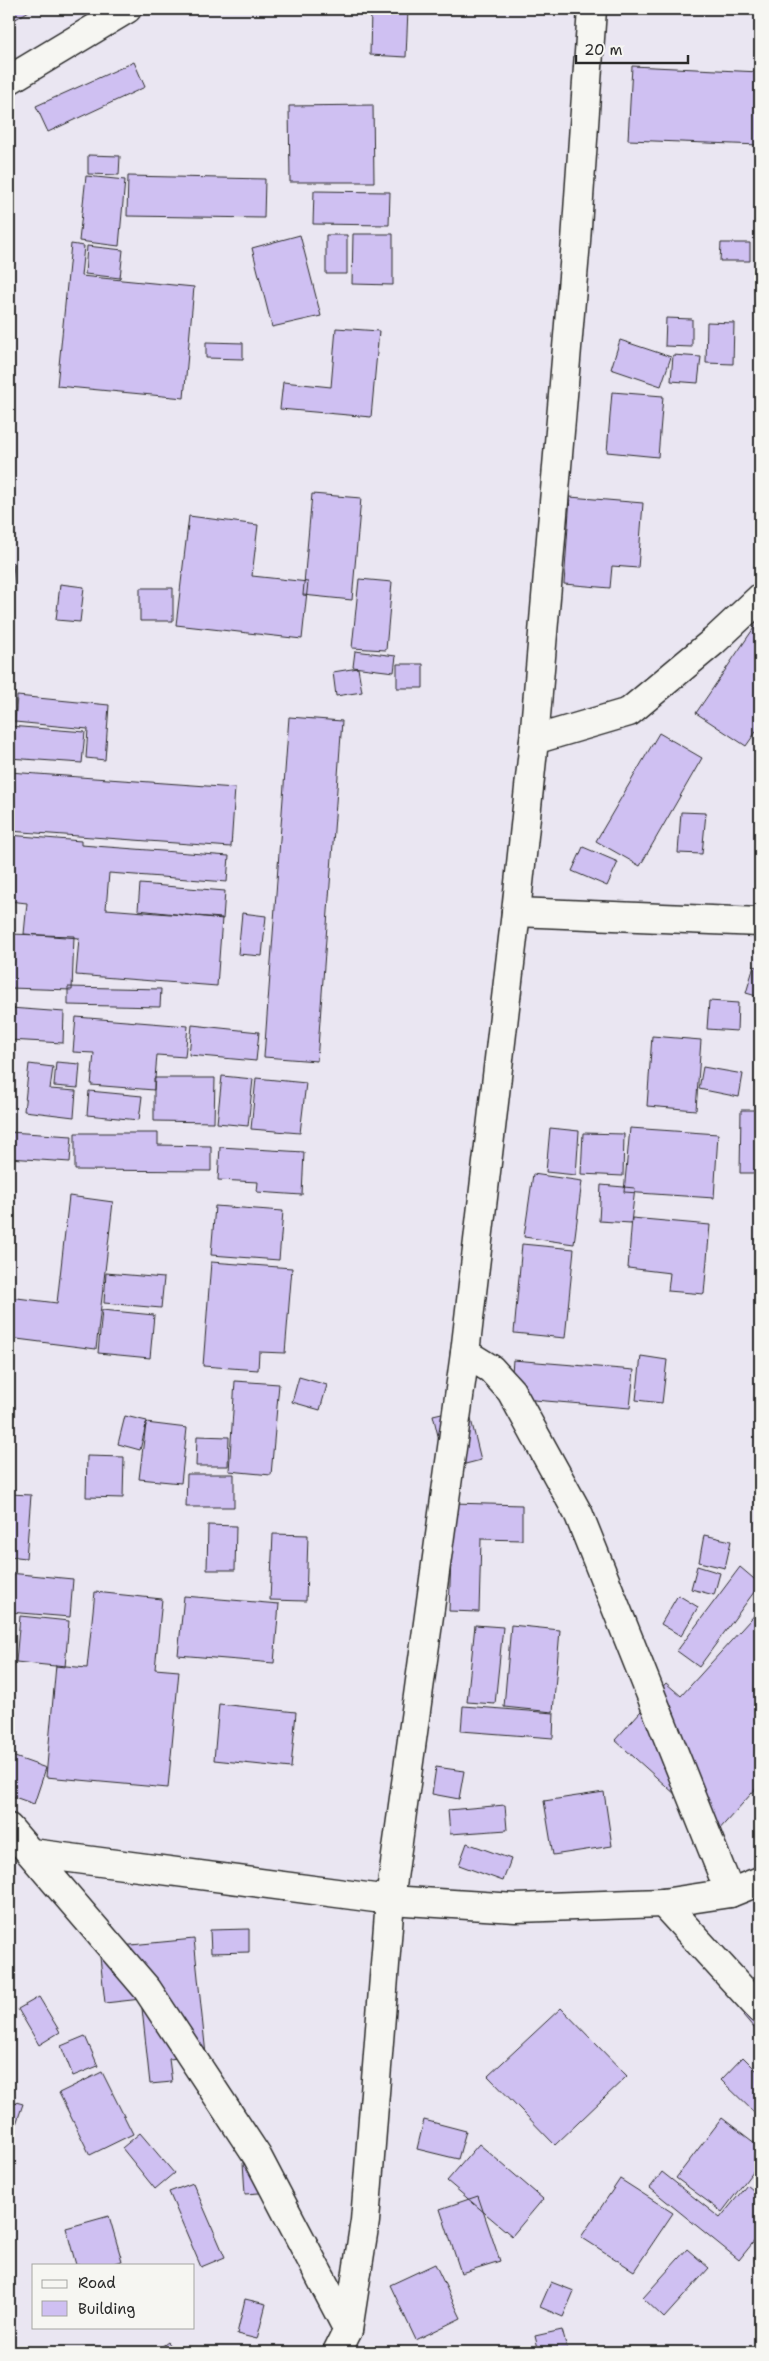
<svg xmlns="http://www.w3.org/2000/svg" width="769" height="2361" font-family="'Shantell Sans',sans-serif">
  <style>
    .building { fill: #cfc0f2; stroke: #2b2b2b }
    .lines { fill: none; stroke-linecap: round; stroke-linejoin: round }
    .minor-casing { stroke: #2b2b2b; stroke-width: 31 }
    .tertiary-casing { stroke: #2b2b2b; stroke-width: 31 }
    .secondary-casing { stroke: #2b2b2b; stroke-width: 31 }
    .primary-casing { stroke: #2b2b2b; stroke-width: 31 }
    .minor { stroke: #f6f6f2; stroke-width: 28 }
    .tertiary { stroke: #f6f6f2; stroke-width: 28 }
    .secondary { stroke: #f6f6f2; stroke-width: 28 }
    .primary { stroke: #f6f6f2; stroke-width: 28 }
  </style>
  <rect width="100%" height="100%" fill="#eae6f2"/>
  <filter id="ink" filterUnits="userSpaceOnUse"><feTurbulence type="fractalNoise" baseFrequency=".02" numOctaves="2"/><feDisplacementMap in="SourceGraphic" scale="10" xChannelSelector="R" yChannelSelector="G"/><feConvolveMatrix kernelMatrix="1 2 1 2 8 2 1 2 1" color-interpolation-filters="sRGB"/></filter>
  <g filter="url(#ink)">
    <path class="building" d="M9 9H28L29 11 9 23Z
      M371 9H408L406 57 370 55Z
      M134 62 145 87 48 132 36 106Z
      M632 66 760 72V145L628 140Z
      M373 105 374 182H290L289 106Z
      M88 155 120 156 119 175 88 174Z
      M86 176 125 180 119 246 79 241Z
      M128 176 265 179 264 218 127 216Z
      M314 191 390 192 389 225 313 224Z
      M353 234H393V285L352 284Z
      M300 235 321 316 272 327 252 248Z
      M326 235H347V274H326Z
      M721 243H750V261H720Z
      M71 244 84 246 81 276 194 287 184 398 57 386Z
      M87 246 123 250 120 278 85 274Z
      M666 318 692 319V347L665 346Z
      M707 322 734 323 733 364 706 363Z
      M336 328 379 331 371 417 280 409 283 382 331 387Z
      M620 340 671 357 661 386 611 369Z
      M206 342 243 343V359L206 358Z
      M673 355 701 357 698 383 671 381Z
      M612 392 663 396 658 457 607 452Z
      M312 494 361 498 352 600 303 595Z
      M570 497 643 503 638 568 612 566 610 588 564 584Z
      M189 516 258 525 252 576 308 582 302 639 176 625Z
      M9 562 14 563 11 599H9Z
      M359 579 392 582 386 650 352 648Z
      M60 584 84 587 80 622 56 620Z
      M140 588H173V621H140Z
      M760 619V726L746 746 696 713Z
      M355 651 396 656 394 672 353 667Z
      M397 664H423V688H397Z
      M358 668 362 692 336 696 333 672Z
      M17 696 109 705 105 760 86 758 88 729 15 722Z
      M9 701H12L11 723H9Z
      M289 717 342 721 317 1061 264 1057Z
      M9 726 85 732 82 763 9 758Z
      M659 733 702 758 640 866 596 841Z
      M9 772 235 788 231 847 9 831Z
      M681 812 706 813 702 854 678 853Z
      M9 835 81 841V845L229 856 227 882 109 873 106 909 222 918 217 986 76 975 79 938 24 934 27 903 9 901Z
      M583 847 618 862 607 886 572 871Z
      M140 884 225 891 223 919 138 910Z
      M242 913 266 916 262 956 238 954Z
      M9 934 74 936 72 990 9 988Z
      M754 966 760 968V997L746 993Z
      M68 987 161 989 160 1007 68 1005Z
      M709 1001 738 1003 737 1031 707 1029Z
      M10 1008 64 1012 63 1043 9 1040Z
      M76 1017 188 1026 185 1057 157 1055 154 1090 91 1085 94 1053 73 1052Z
      M192 1025 259 1032 256 1061 189 1055Z
      M652 1036 701 1040 696 1110 647 1106Z
      M9 1054H15L10 1110H9Z
      M56 1062 80 1064 78 1088 54 1086Z
      M29 1064 53 1067 50 1089 76 1091 74 1117 24 1111Z
      M703 1067 743 1074 739 1097 699 1089Z
      M222 1076 253 1079 248 1126 217 1123Z
      M154 1078H215L214 1122 154 1121Z
      M256 1078 306 1083 300 1133 251 1129Z
      M89 1091 142 1096 139 1120 87 1115Z
      M741 1110H760V1173H740Z
      M550 1128 579 1131 576 1175 546 1172Z
      M630 1128 718 1134 714 1198 624 1192Z
      M9 1132 72 1136 70 1162 9 1158Z
      M75 1133H158V1145L211 1146V1171L75 1170Z
      M583 1133 624 1134 623 1176 581 1174Z
      M220 1147 304 1152 302 1195 257 1192 258 1182 218 1180Z
      M533 1174 582 1181 574 1244 524 1237Z
      M601 1185 635 1188 631 1223 599 1221Z
      M69 1196 113 1202 96 1349 9 1338V1297L57 1303Z
      M215 1206 283 1211 279 1260 211 1255Z
      M632 1218 710 1225 704 1294 668 1291 670 1273 628 1268Z
      M522 1244 574 1249 565 1338 514 1333Z
      M211 1262 292 1268 285 1353 259 1352 258 1370 203 1366Z
      M106 1273 164 1278 161 1308 104 1303Z
      M102 1310 154 1315 150 1358 98 1353Z
      M641 1356 667 1360 662 1403 636 1400Z
      M513 1360 634 1370 630 1408 510 1398Z
      M299 1377 327 1385 320 1410 292 1402Z
      M235 1381 279 1384 271 1475 229 1471Z
      M468 1407 481 1460 446 1469 433 1415Z
      M125 1416 147 1421 140 1450 118 1444Z
      M146 1423 187 1428 181 1483 139 1479Z
      M197 1436 229 1437 228 1466H196Z
      M87 1456 124 1457 123 1498 86 1497Z
      M187 1474H234V1507H186Z
      M9 1494 31 1495 26 1558 9 1556Z
      M453 1503 522 1505V1540L481 1539 479 1612 449 1611Z
      M208 1525 236 1526 235 1570H207Z
      M273 1534 308 1535 306 1601 270 1600Z
      M704 1535 731 1541 725 1568 699 1562Z
      M697 1566 720 1573 714 1595 691 1589Z
      M740 1567 760 1584 699 1667 677 1651Z
      M9 1573 73 1579 70 1617 9 1612Z
      M95 1592 162 1599 155 1669 179 1671 168 1788 46 1777 56 1665 87 1668Z
      M678 1595 698 1607 681 1636 661 1624Z
      M184 1596 279 1604 274 1663 178 1655Z
      M760 1609V1784L717 1832 615 1740 666 1683 681 1696Z
      M20 1616 69 1621 65 1667 16 1662Z
      M475 1625 503 1627 495 1704 467 1702Z
      M511 1625 560 1630 553 1712 504 1707Z
      M219 1704 296 1712 291 1768 214 1760Z
      M463 1706 554 1713 553 1738 461 1731Z
      M12 1756 46 1768 34 1804 9 1795V1767Z
      M436 1767 464 1771 459 1799 432 1794Z
      M604 1792 612 1846 553 1855 544 1801Z
      M505 1805 507 1830 450 1834 448 1810Z
      M467 1843 511 1859 503 1881 459 1865Z
      M249 1929V1952L211 1953 210 1930Z
      M194 1939 206 2055 169 2059 172 2082 150 2084 141 1999 105 2003 99 1948Z
      M39 1997 60 2032 39 2045 18 2009Z
      M760 2000V2035L743 2015Z
      M561 2008 627 2076 555 2145 488 2076Z
      M85 2036 98 2066 73 2076 61 2046Z
      M743 2057 760 2074V2118L721 2080Z
      M102 2072 133 2134 90 2155 59 2093Z
      M9 2100 23 2104 14 2130 9 2128Z
      M722 2118 760 2147V2162L722 2212 676 2178Z
      M424 2120 466 2131 458 2159 417 2149Z
      M140 2133 174 2173 155 2189 122 2148Z
      M479 2144 543 2199 512 2236 447 2181Z
      M271 2160 273 2192 245 2194 243 2162Z
      M662 2172 720 2218 747 2185 760 2196V2234L739 2260 650 2188Z
      M620 2179 673 2213 634 2271 581 2237Z
      M193 2183 225 2257 201 2267 169 2192Z
      M478 2196 500 2261 461 2273 440 2209Z
      M109 2216 122 2261 109 2265H76L66 2228Z
      M687 2249 709 2268 664 2318 643 2298Z
      M435 2264 461 2318 416 2340 390 2285Z
      M551 2282 574 2291 563 2317 540 2307Z
      M245 2299 266 2304 257 2339 237 2334Z
      M562 2330 568 2352H539L535 2336Z
      M168 2342 176 2352H154Z"/>
    <g class="lines">
      <g class="minor-casing">
        <path id="minor" d="M534 740 629 712 714 641 760 598
          M465 1353 491 1369 511 1391 579 1515 730 1893
          M9 1828 147 1989 257 2156 348 2330
          M32 1853 390 1900
          M663 1903 760 2009"/>
      </g>
      <g class="tertiary-casing">
        <path id="tertiary" d="M9 80 127 9
          M390 1900 516 1908 663 1903 730 1893 760 1881"/>
      </g>
      <g class="secondary-casing">
        <path id="secondary" d="M516 912 760 922"/>
      </g>
      <g class="primary-casing">
        <path id="primary" d="M337 2352 348 2330 365 2221 390 1900 465 1353 516 912 534 740 576 241 592 9"/>
      </g>
      <use href="#minor" class="minor"/>
      <use href="#tertiary" class="tertiary"/>
      <use href="#secondary" class="secondary"/>
      <use href="#primary" class="primary"/>
    </g>
  </g>
  <rect width="769" height="2361" fill="none" stroke="#f6f6f2" stroke-width="30"/>
  <rect x="15" y="15" width="739" height="2331" fill="none" stroke="#2b2b2b" stroke-width="2" filter="url(#ink)"/>
  <rect x="32" y="2264" width="162" height="65" fill="#f6f6f2" stroke="#a5a5a2"/>
  <rect x="42" y="2280" width="25" height="8" fill="#f6f6f2" stroke="#a5a5a2"/>
  <text x="78" y="2288" font-size="15" fill="#2b2b2b">Road</text>
  <rect x="42" y="2301" width="25" height="15" fill="#cfc0f2" stroke="#a5a5a2"/>
  <text x="78" y="2314" font-size="15" fill="#2b2b2b">Building</text>
  <path d="M576 55v8h112v-8" fill="none" stroke="#2b2b2b" stroke-width="2.5"/>
  <text x="584" y="55" font-size="15" fill="#2b2b2b" stroke="#f6f6f2" stroke-width="4" paint-order="stroke">20 m</text>
</svg>
